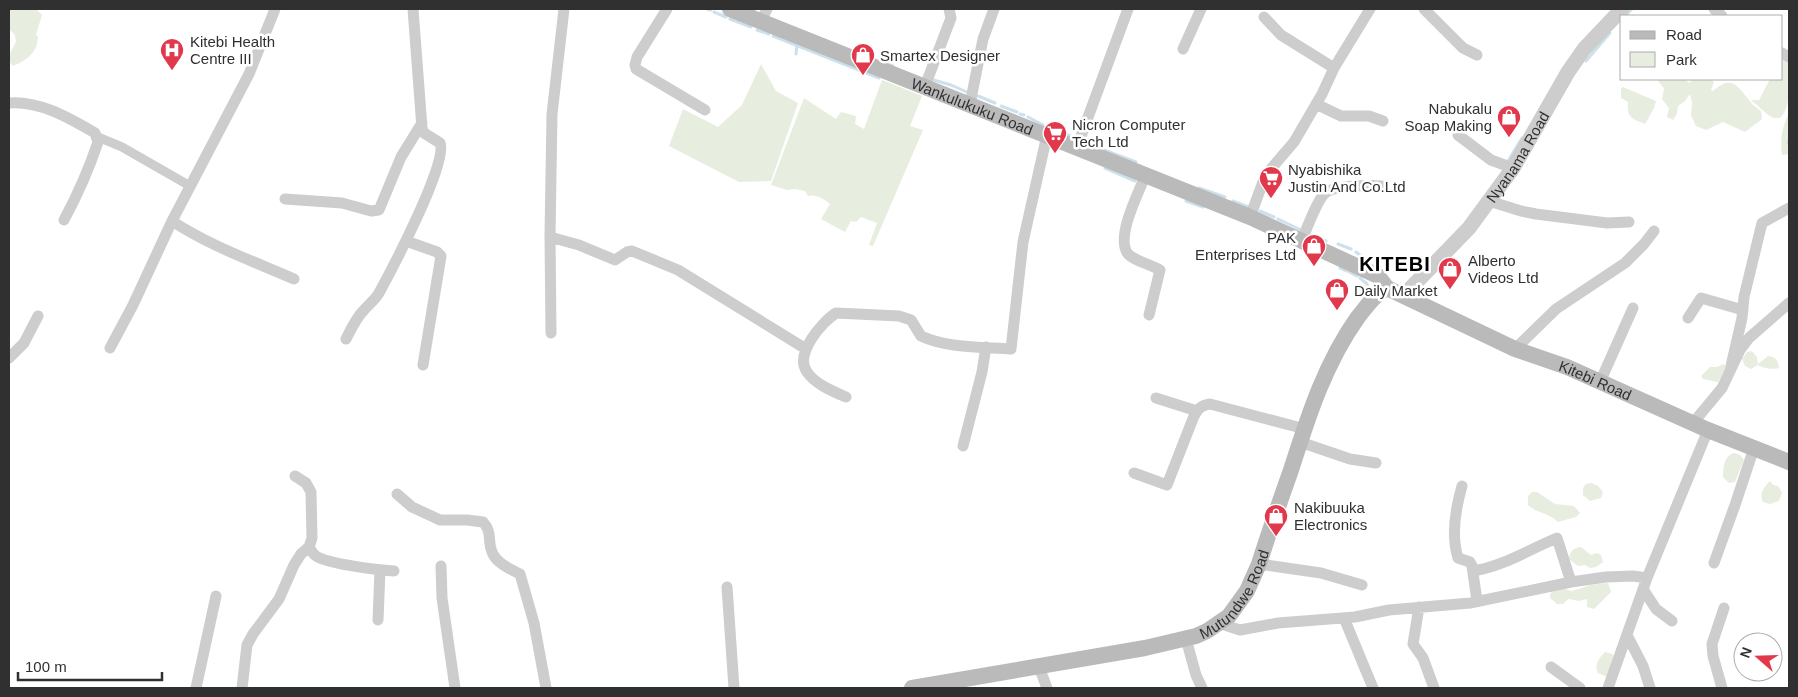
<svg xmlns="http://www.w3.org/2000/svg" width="1798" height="697" font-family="Arial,sans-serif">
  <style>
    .green { fill: #e7eddf }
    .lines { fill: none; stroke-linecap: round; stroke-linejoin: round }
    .stream { stroke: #cce1ec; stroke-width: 3 }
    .pedestrian { stroke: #cdcdcd; stroke-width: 9 }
    .minor { stroke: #cdcdcd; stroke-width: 11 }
    .tertiary { stroke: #cdcdcd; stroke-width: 15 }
    .secondary { stroke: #bababa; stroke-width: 16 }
    .labels { text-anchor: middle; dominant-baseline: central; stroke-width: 5; stroke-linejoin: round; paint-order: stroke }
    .poi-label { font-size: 15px; fill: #303030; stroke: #fff; text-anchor: start }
    .street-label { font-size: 15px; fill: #303030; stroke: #fff }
    .district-label { font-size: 20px; font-weight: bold; letter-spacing: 1px; fill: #000; stroke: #fff }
  </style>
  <rect width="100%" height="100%" fill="#fff"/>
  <path class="green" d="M9 9H36L42 15 36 35 38 37C37 53 27 60 13 66L9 61V55L16 42 15 35 9 29Z
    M1786 53 1789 54C1789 71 1793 107 1780 118H1773L1767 114 1751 100H1759L1770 79H1782V59Z
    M761 64 776 91 798 103 771 181 739 182 669 146 683 109 718 127 742 105Z
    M1657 79H1685L1689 83 1693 79H1711L1714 82 1711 90 1713 91C1731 75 1737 85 1749 100 1752 105 1757 108 1761 111L1762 119 1745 132 1723 122 1706 130 1696 126 1691 115 1692 103 1690 94 1685 101 1678 106 1677 114 1673 120 1667 117 1669 108 1662 99 1664 89Z
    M882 80 922 96 910 126 923 130 873 246 869 245 877 223 861 217 856 222 851 221 845 232 821 219 830 204C824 199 816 194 808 196L805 191 795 189 787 190 771 185 804 98 836 119 841 112 856 116 855 124 864 129Z
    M1623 87 1656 101 1654 108 1645 124C1632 119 1626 117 1628 102L1621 98V88Z
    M1789 113V154L1782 155C1780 139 1782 127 1789 113Z
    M1752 351 1757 357 1758 364 1768 356C1776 357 1778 360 1779 368 1774 370 1762 368 1758 365L1751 369 1745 366 1742 359 1747 352Z
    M1723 364 1727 367 1718 382 1703 379 1701 376 1710 367H1717Z
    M1734 453 1740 455 1744 460 1735 482 1729 483 1723 477C1723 467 1724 456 1734 453Z
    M1770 481 1773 485 1778 486 1782 493 1779 501 1770 504 1763 502C1759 494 1764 487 1770 481Z
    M1591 483 1598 486 1603 492 1601 498 1590 501 1583 495V488L1586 484Z
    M1532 492H1537L1555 504 1574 506 1580 513 1576 517 1558 522C1548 512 1538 514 1528 505V496Z
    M1581 547 1591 555 1597 553 1601 555 1603 562 1596 567 1590 568 1585 565 1578 566 1569 559C1570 551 1573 548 1581 547Z
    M1608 583 1611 592 1594 609 1587 607V599L1579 601 1568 599 1563 604H1557L1550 598V594L1556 588H1562L1572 591 1591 585Z
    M1605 652 1612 654 1614 656 1611 662V671L1607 677 1598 673C1594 665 1599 658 1605 652Z"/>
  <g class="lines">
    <path class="stream" d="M707 9 711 10
      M714 12 726 17
      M1625 16 1632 9
      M730 19 751 27
      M757 30 769 34
      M773 36 879 78
      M853 50 874 57
      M796 54 797 45
      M1586 61 1610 33
      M885 62 893 66
      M930 79 951 85 969 93
      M978 96 995 103
      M1001 106 1017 112
      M1020 114 1024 115
      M1028 117 1043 125
      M1053 129 1073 137
      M1788 143 1789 140
      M1104 150 1136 162
      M1508 161 1522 138
      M1105 168 1135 181
      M1199 188 1225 197
      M1186 201 1203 207
      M1233 201 1251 208
      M1260 211 1274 217
      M1278 219 1301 230
      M1314 237 1326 241
      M1338 244 1351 249
      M1356 252 1365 259
      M1340 268 1346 271
      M1349 272 1357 276
      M1360 278 1367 284 1369 288"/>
    <path class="pedestrian" d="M98 137 122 147 190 186"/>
    <path class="minor" d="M667 9 637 57 635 65 636 69 705 110
      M1424 9 1463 48 1477 55
      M1714 9 1722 16
      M1264 17 1281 35 1334 68
      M761 21 767 9
      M1183 49 1201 9
      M1782 53 1789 57
      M925 86 951 18 949 9
      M9 103C41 101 69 118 95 133L98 142C89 169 78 194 64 220
      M970 104 983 39 994 9
      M1316 104 1341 116H1369L1383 121
      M1458 135 1491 160 1513 168
      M1077 147 1128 9
      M1146 174C1139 192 1115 237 1128 254 1136 262 1151 264 1160 270L1149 315
      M285 199 342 203 371 211 379 210 401 157 422 123
      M1489 201 1521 211 1536 214 1607 223 1629 222
      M1250 217 1263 182 1270 170 1294 142 1322 94 1334 68 1370 9
      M172 221C210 246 253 261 294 279
      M550 237 579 245 615 260 627 252 632 251 678 270 806 349
      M1302 240C1307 228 1316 203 1324 194 1333 185 1369 185 1382 186
      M406 241 437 252 441 256 423 365
      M1688 318 1701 298 1743 310
      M551 333 550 236 552 114 564 9
      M346 339C351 329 356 318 364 310 369 304 375 300 379 293 391 271 449 161 440 143L424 133 422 128 413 9
      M110 348 133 305 172 221 249 74 275 9
      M1515 349 1556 309 1625 263 1644 244 1654 231
      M9 358 24 343 38 316
      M1731 366 1742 318 1744 297 1762 223 1789 208
      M1600 382 1633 308
      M846 397C832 391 815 384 807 372 794 354 822 322 836 313L899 316 911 320 921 336C946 348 983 347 1011 349L1023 242 1047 135
      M1156 398 1197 411
      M1693 423 1722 388 1740 350 1749 338 1789 303
      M1300 442 1350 459 1376 463
      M963 446 982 372 986 347
      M1134 473 1167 485 1194 416C1198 409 1201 405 1210 404L1305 429
      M1462 486C1456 507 1451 536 1458 558L1470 562 1472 566 1477 601
      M397 494 412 507 440 520H467L483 522C493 533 487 540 492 552 496 563 510 569 520 574L534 623 546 688
      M309 547C311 550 313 554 316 556 328 564 378 570 394 571
      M1714 563 1735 505 1754 448
      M1259 564 1321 573 1362 585
      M441 566 442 598 455 688
      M1473 571C1502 567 1530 549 1557 538L1571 582
      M727 587 734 688
      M1643 589 1656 609 1672 621
      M1419 607 1413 644 1423 658 1434 688
      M1344 618 1373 688
      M378 620 380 570
      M1218 623 1240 630 1278 623 1355 617 1389 610 1470 603 1571 582 1606 577 1633 576 1647 578
      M1627 635 1643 666 1650 688
      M1186 639 1196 675 1202 688
      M1039 667 1047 688
      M1551 667 1580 688
      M196 688 216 596
      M242 688 247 645 253 634 279 599 294 565 301 554 309 547 312 538 311 492 306 483 295 476
      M1608 688 1647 578 1708 430
      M1722 688 1713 656 1712 644 1724 608"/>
    <path class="tertiary" id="s1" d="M1403 296 1469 228 1513 168 1568 72 1584 49 1622 9"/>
    <g class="secondary">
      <path id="s2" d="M730 9 1250 217 1378 276 1387 288 1515 349 1567 367 1708 430 1789 462"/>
      <path id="s3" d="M912 688 1145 648 1196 636 1207 631 1229 616 1247 591 1259 564C1269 532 1280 501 1291 470 1308 417 1325 363 1358 317 1367 306 1374 295 1387 288"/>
    </g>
  </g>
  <defs>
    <g id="hospital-pin" transform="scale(1.25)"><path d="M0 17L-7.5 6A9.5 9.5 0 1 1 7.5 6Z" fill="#e1384c" stroke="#fff"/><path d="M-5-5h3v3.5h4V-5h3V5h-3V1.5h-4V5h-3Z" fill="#fff"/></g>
    <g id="shop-pin" transform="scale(1.25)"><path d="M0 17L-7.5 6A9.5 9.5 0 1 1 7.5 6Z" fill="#e1384c" stroke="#fff"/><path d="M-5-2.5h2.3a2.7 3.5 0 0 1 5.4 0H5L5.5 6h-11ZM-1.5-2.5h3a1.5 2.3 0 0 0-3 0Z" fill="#fff"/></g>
    <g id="supermarket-pin" transform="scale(1.25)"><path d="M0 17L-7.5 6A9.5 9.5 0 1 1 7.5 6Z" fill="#e1384c" stroke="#fff"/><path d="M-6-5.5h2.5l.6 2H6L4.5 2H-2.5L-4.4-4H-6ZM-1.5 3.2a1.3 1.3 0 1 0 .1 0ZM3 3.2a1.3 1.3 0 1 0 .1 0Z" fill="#fff"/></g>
  </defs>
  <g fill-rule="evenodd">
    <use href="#hospital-pin" x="172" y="50"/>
    <use href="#shop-pin" x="863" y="55"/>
    <use href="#shop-pin" x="1509" y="117"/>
    <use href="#supermarket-pin" x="1055" y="133"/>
    <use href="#supermarket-pin" x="1271" y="178"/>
    <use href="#shop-pin" x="1314" y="246"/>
    <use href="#shop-pin" x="1450" y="269"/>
    <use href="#shop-pin" x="1337" y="290"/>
    <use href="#shop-pin" x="1276" y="516"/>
  </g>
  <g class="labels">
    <g class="poi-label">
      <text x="190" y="41">Kitebi Health<tspan x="190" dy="17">Centre III</tspan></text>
      <text x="880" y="55">Smartex Designer</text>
      <text x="1492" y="108" text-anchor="end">Nabukalu<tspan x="1492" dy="17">Soap Making</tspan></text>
      <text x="1072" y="124">Nicron Computer<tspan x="1072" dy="17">Tech Ltd</tspan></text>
      <text x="1288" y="169">Nyabishika<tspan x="1288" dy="17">Justin And Co.Ltd</tspan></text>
      <text x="1296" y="237" text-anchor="end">PAK<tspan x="1296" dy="17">Enterprises Ltd</tspan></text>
      <text x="1468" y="260">Alberto<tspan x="1468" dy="17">Videos Ltd</tspan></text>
      <text x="1354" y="290">Daily Market</text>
      <text x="1294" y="507">Nakibuuka<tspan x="1294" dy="17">Electronics</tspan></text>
    </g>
    <g class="street-label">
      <text stroke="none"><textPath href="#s2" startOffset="261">Wankulukuku Road</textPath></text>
      <text stroke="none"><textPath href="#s1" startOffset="181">Nyanama Road</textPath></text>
      <text stroke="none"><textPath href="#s2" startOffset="944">Kitebi Road</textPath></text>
      <text stroke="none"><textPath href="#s3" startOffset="348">Mutundwe Road</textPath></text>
    </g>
    <g class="district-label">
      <text x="1395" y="264">KITEBI</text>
    </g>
  </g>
  <rect width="1798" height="697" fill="none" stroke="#303030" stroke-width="20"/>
  <rect x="1620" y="15" width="162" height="65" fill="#ffffff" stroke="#acacac"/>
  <rect x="1630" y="31" width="25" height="8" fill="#bababa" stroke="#acacac"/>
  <text x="1666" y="40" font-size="15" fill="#303030">Road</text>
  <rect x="1630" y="52" width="25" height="15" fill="#e7eddf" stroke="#acacac"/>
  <text x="1666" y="65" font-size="15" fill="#303030">Park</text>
  <g transform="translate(1758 657) rotate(290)"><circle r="24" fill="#ffffff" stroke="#acacac"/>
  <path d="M0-4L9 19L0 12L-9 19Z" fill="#e1384c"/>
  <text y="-8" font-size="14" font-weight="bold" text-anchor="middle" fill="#303030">N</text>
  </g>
  <path d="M18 672v8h144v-8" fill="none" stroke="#303030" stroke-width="2.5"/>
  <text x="25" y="672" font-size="15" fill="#303030" stroke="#ffffff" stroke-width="4" paint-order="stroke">100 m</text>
</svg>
